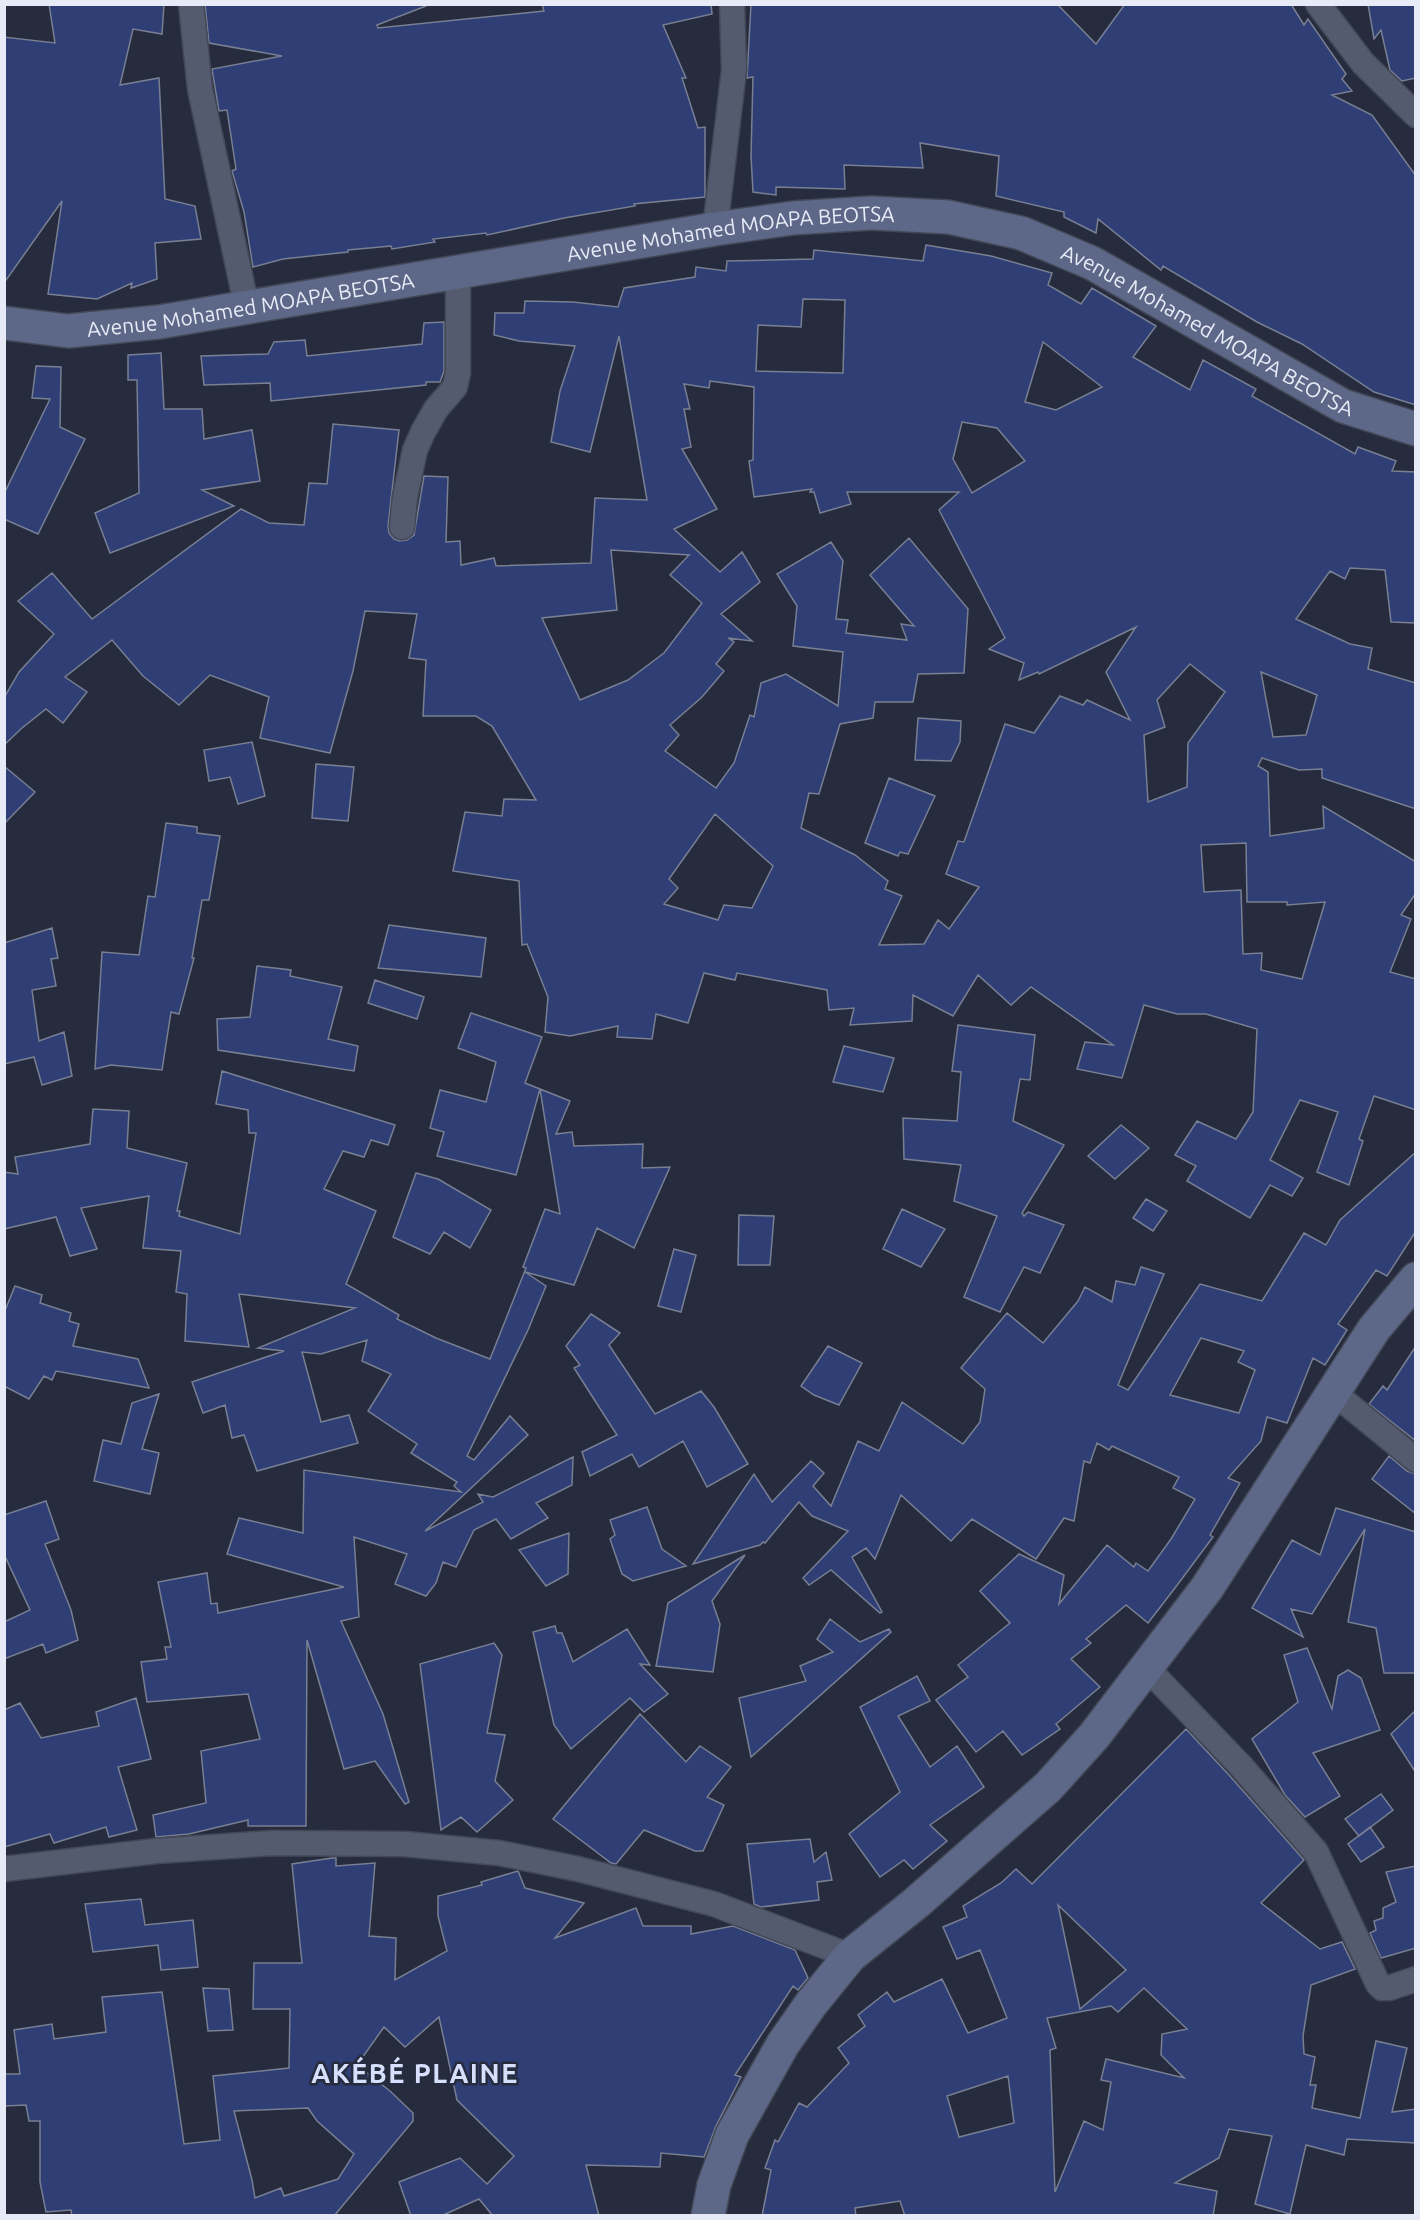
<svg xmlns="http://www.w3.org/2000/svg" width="1420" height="2220" font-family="Ubuntu,sans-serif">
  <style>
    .building { fill: #2f3e75; stroke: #787f93; stroke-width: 1.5; fill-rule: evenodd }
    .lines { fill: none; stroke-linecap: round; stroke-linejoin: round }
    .street-casing { stroke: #434857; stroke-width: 27 }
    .secondary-casing { stroke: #434857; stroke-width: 36 }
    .street { stroke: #545b6f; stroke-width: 24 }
    .secondary { stroke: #5d6888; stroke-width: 33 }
    .labels { text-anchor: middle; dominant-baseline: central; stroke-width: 5; stroke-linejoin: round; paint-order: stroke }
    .street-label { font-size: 21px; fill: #e7ebf7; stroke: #262c3d }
    .district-label { font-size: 27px; font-weight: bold; letter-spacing: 1.5px; fill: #d6e0fc; stroke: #262c3d }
  </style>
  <rect width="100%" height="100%" fill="#262c3d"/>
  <path class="building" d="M49 4H164L162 34 133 29 120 85 159 78 165 199 195 206 201 239 155 243 157 279 131 288 132 283 97 299 48 294 62 201 4 283V37L55 43Z
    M205 4H426V6L377 25 378 28 544 11 542 4H711L712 14 663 25 686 78H682L698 128 705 127V197L634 204 635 206 564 218 487 235 486 233 433 239 435 242 392 249 391 246 348 250V252L283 259 253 267 244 212 232 171 236 169 227 110 219 111 212 69 282 56 209 43Z
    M751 4H1057L1096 44 1125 4H1291L1304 25 1308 19 1346 74 1342 79 1352 91 1332 95 1372 115 1416 176V405L1374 392 1302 344 1257 322 1163 266 1161 270 1098 219 1096 233 1064 217V212L996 196 999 156 920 143 923 168 844 165 845 189 776 187V195L753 192 751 156 753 77 747 78Z
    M1368 4H1416V78L1402 81 1390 70 1381 30 1374 39Z
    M926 245 991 256 1052 273 1048 285 1081 304 1092 288 1156 326 1133 357 1190 390 1203 360 1256 389 1252 396 1355 454 1358 447 1396 461 1392 471 1416 472V623L1391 622 1385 570 1350 568 1345 579 1330 571 1296 619 1350 644 1372 648 1368 669 1416 683V809L1322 778V769L1299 770 1262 758 1258 766 1268 772 1270 836 1324 828 1323 806 1416 862V893L1401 915 1411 919 1390 972 1416 979V1110L1374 1096 1359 1139 1363 1141 1349 1185 1317 1172 1338 1112 1300 1100 1270 1160 1303 1178 1292 1196 1270 1185 1250 1218 1187 1181 1196 1166 1175 1155 1197 1121 1236 1139 1253 1112 1257 1029 1206 1014H1177L1144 1005 1122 1078 1077 1069 1085 1042 1113 1045 1031 987 1011 1005 978 975 953 1016 913 995 912 1021 850 1025 854 1008 829 1010 827 990 737 973 735 980 704 973 688 1023 656 1014 652 1039 617 1037 618 1026 570 1036 545 1032 548 997 527 944 522 945 519 881 453 871 465 812 502 816 504 799 536 800 492 726 476 716H423L426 660 409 658 417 614 365 611 353 671 330 753 260 738 269 697 210 675 179 705 143 676 112 640 65 677 87 692 63 723 46 709 22 728 4 745V698L19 672 54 634 18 601 52 573 92 619 241 509 269 523 304 525 309 483 327 484 333 424 399 430 388 526 389 533 394 539 400 541 407 540 414 535 424 476 448 477 446 542 460 541 461 565 494 558 496 566 591 563 595 498 647 500 619 336 590 452 551 442 560 391 575 346 519 341 494 335 495 313H524L525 301 573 302 618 307 624 288 695 277 696 267 726 271 727 261 813 259 814 250 923 261ZM803 299 845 300 843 373 756 371 758 325 801 327ZM1043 342 1102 387 1056 410 1025 402ZM710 381 754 387 753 460 749 461 754 497 812 489 810 492H814L820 513 851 504 847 492H959L939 510 1005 638 989 649 1024 663 1019 680 1038 672 1039 674 1136 627 1106 672 1130 720 1087 700 1083 705 1060 696 1034 733 1005 724 964 842 958 841 946 874 979 887 949 929 938 920 924 944 879 945 902 896 885 889 888 881 855 855 801 828 809 793 819 794 840 724 873 718 875 702H913L918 674 964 673 968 609 909 538 870 575 914 626 901 624 907 640 846 633 848 620 836 619 843 561 831 542 777 574 797 606 793 646 843 652 838 706 786 674 761 683 754 717 750 715 734 763 716 788 665 751 679 735 670 725 702 697 724 671 716 664 734 642 728 638 752 641 721 614 760 582 742 552 720 572 674 529 717 509 682 449 691 447 684 409H690L684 384 709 388ZM962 422 997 428 1025 461 972 493 953 459ZM611 550 689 555 670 575 702 603 664 653 628 680 580 700 542 618 617 610ZM1190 664 1225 692 1188 743 1187 787 1148 802 1144 735 1165 727 1157 700ZM1261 672 1317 695 1306 735 1273 737ZM715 814 773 866 752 908 724 905 718 920 664 904 678 888 669 879ZM1246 843 1247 902H1287V905L1325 902 1302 979 1261 970 1262 953 1243 954 1241 890 1204 892 1201 845Z
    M444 322V371L440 382H426V385L271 401 270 383 204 385 201 356 268 354 274 342 305 340 307 356 422 344 424 323Z
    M161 353 164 409H202L204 439 252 430 260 481 202 490 234 506 110 553 95 513 139 493 137 380H128V355Z
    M36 366 61 367 60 427 85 439 38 534 4 519V494L50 399 32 398Z
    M918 718 961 721 960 742 951 761 915 760Z
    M252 742 265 796 238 804 230 777 209 781 204 750Z
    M316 764 354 767 348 821 312 818Z
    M4 766 35 792 4 824Z
    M889 778 935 796 908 854 900 852 898 856 865 843Z
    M166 823 197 827V833L220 836 209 900H202L192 958H194L179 1014 171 1012 162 1070 111 1065 95 1069 102 952 139 955 148 896 155 897Z
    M389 925 486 938 481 977 378 968Z
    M52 928 58 958 51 959 56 986 32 990 39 1041 64 1032 72 1076 42 1085 34 1057 4 1064V943Z
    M257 966 291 970 290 976 342 987 328 1039 358 1046 354 1071 218 1050 217 1019 250 1017Z
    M375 980 424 997 417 1019 368 1003Z
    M471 1013 542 1037 525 1083 540 1089 516 1175 437 1156 444 1132 430 1128 440 1090 486 1102 496 1062 458 1048Z
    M958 1025 1035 1035 1030 1080 1020 1079 1013 1121 1064 1145 1022 1213 1024 1216 1028 1212 1064 1225 1040 1273 1024 1267 1000 1312 964 1297 997 1216 954 1201 961 1165 904 1159 903 1118 957 1121 961 1072 952 1071Z
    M844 1046 894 1058 883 1092 833 1082Z
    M222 1071 395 1125 388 1145 371 1140 364 1157 343 1151 324 1189 376 1211 346 1284 399 1315 397 1319 436 1338 490 1359 526 1268 523 1267 545 1209 560 1214 540 1089 570 1101 556 1134 572 1132 574 1146 643 1144 642 1168 670 1167 634 1248 597 1228 574 1285 525 1272 546 1286 528 1330 467 1456 474 1460 510 1416 528 1435 425 1531 483 1502 478 1494 493 1497 573 1457 572 1485 536 1503 548 1518 511 1539 496 1519 474 1530 456 1567 443 1562 436 1583 426 1596 395 1584 407 1554 354 1537 359 1617 341 1621 383 1714 409 1802 405 1804 375 1761 344 1769 307 1640 306 1826H248V1820L189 1834 156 1837 153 1815 206 1803 201 1751 260 1739 248 1694 147 1702 141 1662 167 1659 165 1647H171L158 1582 207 1573 211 1604 217 1603 218 1613 344 1587 227 1554 239 1518 303 1533 304 1470 461 1492 454 1486 457 1482 411 1453 417 1444 368 1411 391 1374 362 1361 367 1340 321 1354 302 1352 321 1422 349 1415 358 1443 257 1471 244 1435 232 1438 225 1405 203 1413 192 1382 284 1351 258 1348 355 1308 239 1294 249 1347 185 1341 187 1294 176 1292 181 1251 143 1248 149 1196 81 1208 97 1249 70 1256 56 1217 4 1229V1172L18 1174 15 1157 90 1144 93 1109 129 1111 127 1148 187 1163 177 1211H180L179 1216 240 1234 256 1133H249L248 1110 216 1104Z
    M1121 1125 1149 1148 1115 1179 1088 1156Z
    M1416 1152V1231L1387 1276 1376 1270 1338 1324 1347 1330 1325 1365 1313 1358 1287 1423 1267 1417 1261 1441 1228 1478 1240 1483 1210 1535 1213 1537 1175 1588 1148 1623 1126 1605 1086 1639 1091 1643 1071 1659 1100 1687 1056 1724 1060 1729 1022 1755 1003 1731 976 1752 936 1700 968 1677 958 1665 1010 1623 980 1591 1019 1554 1064 1575 1059 1604 1107 1545 1134 1567 1136 1563 1148 1571 1171 1539 1195 1499 1173 1488 1179 1477 1112 1446 1109 1450 1097 1443 1090 1463 1084 1461 1074 1521 1064 1518 1036 1559 972 1519 951 1541 901 1495 875 1559 866 1548 852 1557 882 1612 880 1613 831 1570 809 1585 803 1578 848 1531 812 1516 799 1502 765 1543 763 1542 760 1545 693 1564 754 1474 772 1502 811 1461 824 1473 813 1486 831 1506 858 1441 879 1451 902 1402 963 1444 980 1422 985 1389 961 1368 1007 1313 1043 1343 1078 1301 1085 1287 1112 1302 1116 1281 1135 1285 1141 1267 1164 1274 1118 1385 1128 1390 1200 1284 1262 1301 1304 1233 1326 1245 1340 1220ZM1201 1338 1244 1351 1238 1362 1255 1370 1239 1413 1170 1395Z
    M416 1173 438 1179 491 1210 470 1248 444 1232 430 1254 393 1237Z
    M1146 1199 1167 1211 1153 1231 1133 1218Z
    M902 1209 945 1229 921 1267 883 1249Z
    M739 1215 774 1216 770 1265H738Z
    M674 1249 696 1255 681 1312 658 1306Z
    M15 1286 42 1295 40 1303 71 1313 69 1321 79 1324 73 1346 138 1359 149 1388 56 1371 52 1380 44 1376 29 1399 4 1386V1313Z
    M591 1314 620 1333 609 1345 655 1414 701 1391 714 1407 748 1464 707 1487 683 1441 639 1467 632 1454 590 1476 582 1452 617 1435 574 1368 580 1365 566 1346Z
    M828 1346 862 1363 839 1405 814 1395 801 1386Z
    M1416 1346V1441L1369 1404 1383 1386 1387 1390Z
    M159 1394 142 1449 159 1453 150 1494 94 1481 103 1440 121 1444 132 1403Z
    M1389 1456 1407 1471 1416 1474V1514L1372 1479Z
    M46 1501 59 1539 45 1544 71 1610 78 1640 46 1653 43 1644 4 1659V1622L30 1610 4 1554V1515Z
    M647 1507 662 1549 686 1566 633 1581 622 1574 610 1539 615 1535 610 1520Z
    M1336 1508 1416 1532V1673H1384L1376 1628 1348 1622 1365 1529 1312 1614 1291 1609 1303 1637 1252 1608 1292 1540 1320 1555Z
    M569 1533 568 1574 546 1586 519 1550Z
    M745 1555 712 1601 720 1624 713 1672 656 1666 668 1603Z
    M830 1619 860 1642 889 1629 891 1632 751 1757 739 1698 806 1681 800 1666 833 1652 817 1639Z
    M555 1626 557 1633H562L573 1662 627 1629 650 1665 640 1664 668 1694 644 1712 630 1698 571 1749 554 1725 533 1632Z
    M494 1643 502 1655 487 1733 505 1735 495 1781 513 1800 477 1832 461 1817 441 1830 420 1664Z
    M1307 1648 1332 1709 1338 1676 1348 1670 1361 1678 1380 1730 1313 1753 1340 1796 1305 1817 1285 1795 1252 1739 1298 1702 1284 1655Z
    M917 1676 930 1701 898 1716 930 1767 957 1746 984 1787 930 1825 947 1841 913 1869 904 1860 880 1877 849 1834 900 1792 860 1707Z
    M136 1698 151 1759 118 1767 137 1830 109 1837 106 1827 54 1843 50 1834 4 1847V1710L20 1703 41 1738 99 1726 96 1712Z
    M1416 1710V1773L1391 1734Z
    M640 1714 686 1762 700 1746 731 1767 707 1797 724 1805 703 1851H695L644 1830 616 1864 611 1863 553 1819Z
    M1186 1729 1229 1775 1304 1860 1261 1903 1320 1949 1342 1942 1355 1969 1311 1985 1303 2036 1304 2054 1315 2057 1310 2085H1316L1312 2108 1360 2118 1376 2041 1407 2048 1392 2112 1416 2109V2143L1347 2139 1344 2155 1306 2145 1290 2214 1255 2204 1272 2136 1229 2129 1219 2158 1175 2183 1217 2191 1213 2216H905L900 2201 855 2208 856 2216H762L771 2170 765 2168 775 2140 778 2142 799 2103 807 2107 849 2063 838 2048 865 2026 858 2015 887 1992 894 2002 942 1979 968 2033 1007 2018 980 1950 957 1959 943 1927 967 1917 963 1906 1001 1883 1016 1869 1032 1884ZM1058 1905 1126 1970 1080 2009ZM1144 1988 1187 2029 1162 2034 1161 2055 1184 2078 1106 2059 1101 2080 1111 2082 1103 2130 1084 2121 1055 2192 1050 2050 1056 2048 1047 2018 1111 2006 1118 2012ZM1008 2076 1014 2123 959 2137 947 2096Z
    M1381 1794 1393 1810 1359 1836 1345 1819Z
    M1370 1827 1384 1847 1361 1862 1348 1844Z
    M810 1839 814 1862 826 1852 832 1880 817 1882 819 1900 761 1907 754 1904 747 1844Z
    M332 1858H336V1866L375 1863 369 1936 396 1938 395 1980 447 1951 438 1916V1896L482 1885 481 1882 518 1871 525 1888 584 1903 555 1938 636 1908 643 1926H691V1934L733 1926 795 1950 808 1978 798 1990 793 1986 735 2075 741 2077 716 2126 704 2157 661 2153 660 2167 586 2165 599 2216H493L479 2199 441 2216H411L399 2182 460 2158 487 2184 514 2156 457 2100 439 2017 405 2047 384 2027 357 2065 390 2091 413 2113V2121L334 2216H72L71 2210 46 2212 40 2182V2121H29L26 2105 4 2106V2074H20L14 2030 52 2024 54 2039 106 2032 102 1997 162 1992 184 2144 220 2140 213 2076 289 2068 290 2009H253L254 1963H302L292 1864ZM308 2108 317 2121 354 2154 338 2179 284 2196 281 2188 255 2198 252 2180 234 2111Z
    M1416 1866V1948L1381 1958 1370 1933 1376 1930 1374 1921 1383 1918V1908L1396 1902 1386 1872Z
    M141 1899 145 1925 193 1920 198 1967 161 1970 158 1945 93 1952 85 1904Z
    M203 1988 229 1989 233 2030 208 2031Z"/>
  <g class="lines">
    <g class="street-casing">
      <path id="street" d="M191 4 200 89 247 308
        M1318 4 1363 63 1416 115
        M715 229 734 70 732 4
        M402 527 405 497 415 450 423 432 436 409 455 387 458 373V274
        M1334 1393 1416 1460
        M1146 1667 1240 1765 1316 1852 1378 1984 1382 1988H1389L1416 1979
        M4 1869 156 1851 272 1843 405 1844 499 1853 578 1869 714 1904 850 1956"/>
    </g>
    <g class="secondary-casing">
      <g id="secondary">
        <path id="s1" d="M4 323 68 331 159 322 715 229 793 218 871 213 948 217 1021 233 1092 263 1343 406 1416 429"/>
        <path d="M708 2216 714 2185 732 2135 783 2044 811 2004 850 1956 916 1903 1048 1787 1094 1736 1207 1588 1374 1329 1416 1279"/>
      </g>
    </g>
    <use href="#street" class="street"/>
    <use href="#secondary" class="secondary"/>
  </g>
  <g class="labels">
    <g class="street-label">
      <text stroke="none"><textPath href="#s1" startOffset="735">Avenue Mohamed MOAPA BEOTSA</textPath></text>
      <text stroke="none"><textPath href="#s1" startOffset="249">Avenue Mohamed MOAPA BEOTSA</textPath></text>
      <text stroke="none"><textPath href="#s1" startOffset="1239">Avenue Mohamed MOAPA BEOTSA</textPath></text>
    </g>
    <g class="district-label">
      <text x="415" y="2073">AKÉBÉ PLAINE</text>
    </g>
  </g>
  <rect width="1420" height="2220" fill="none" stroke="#e7ebf7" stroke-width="12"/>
</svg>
